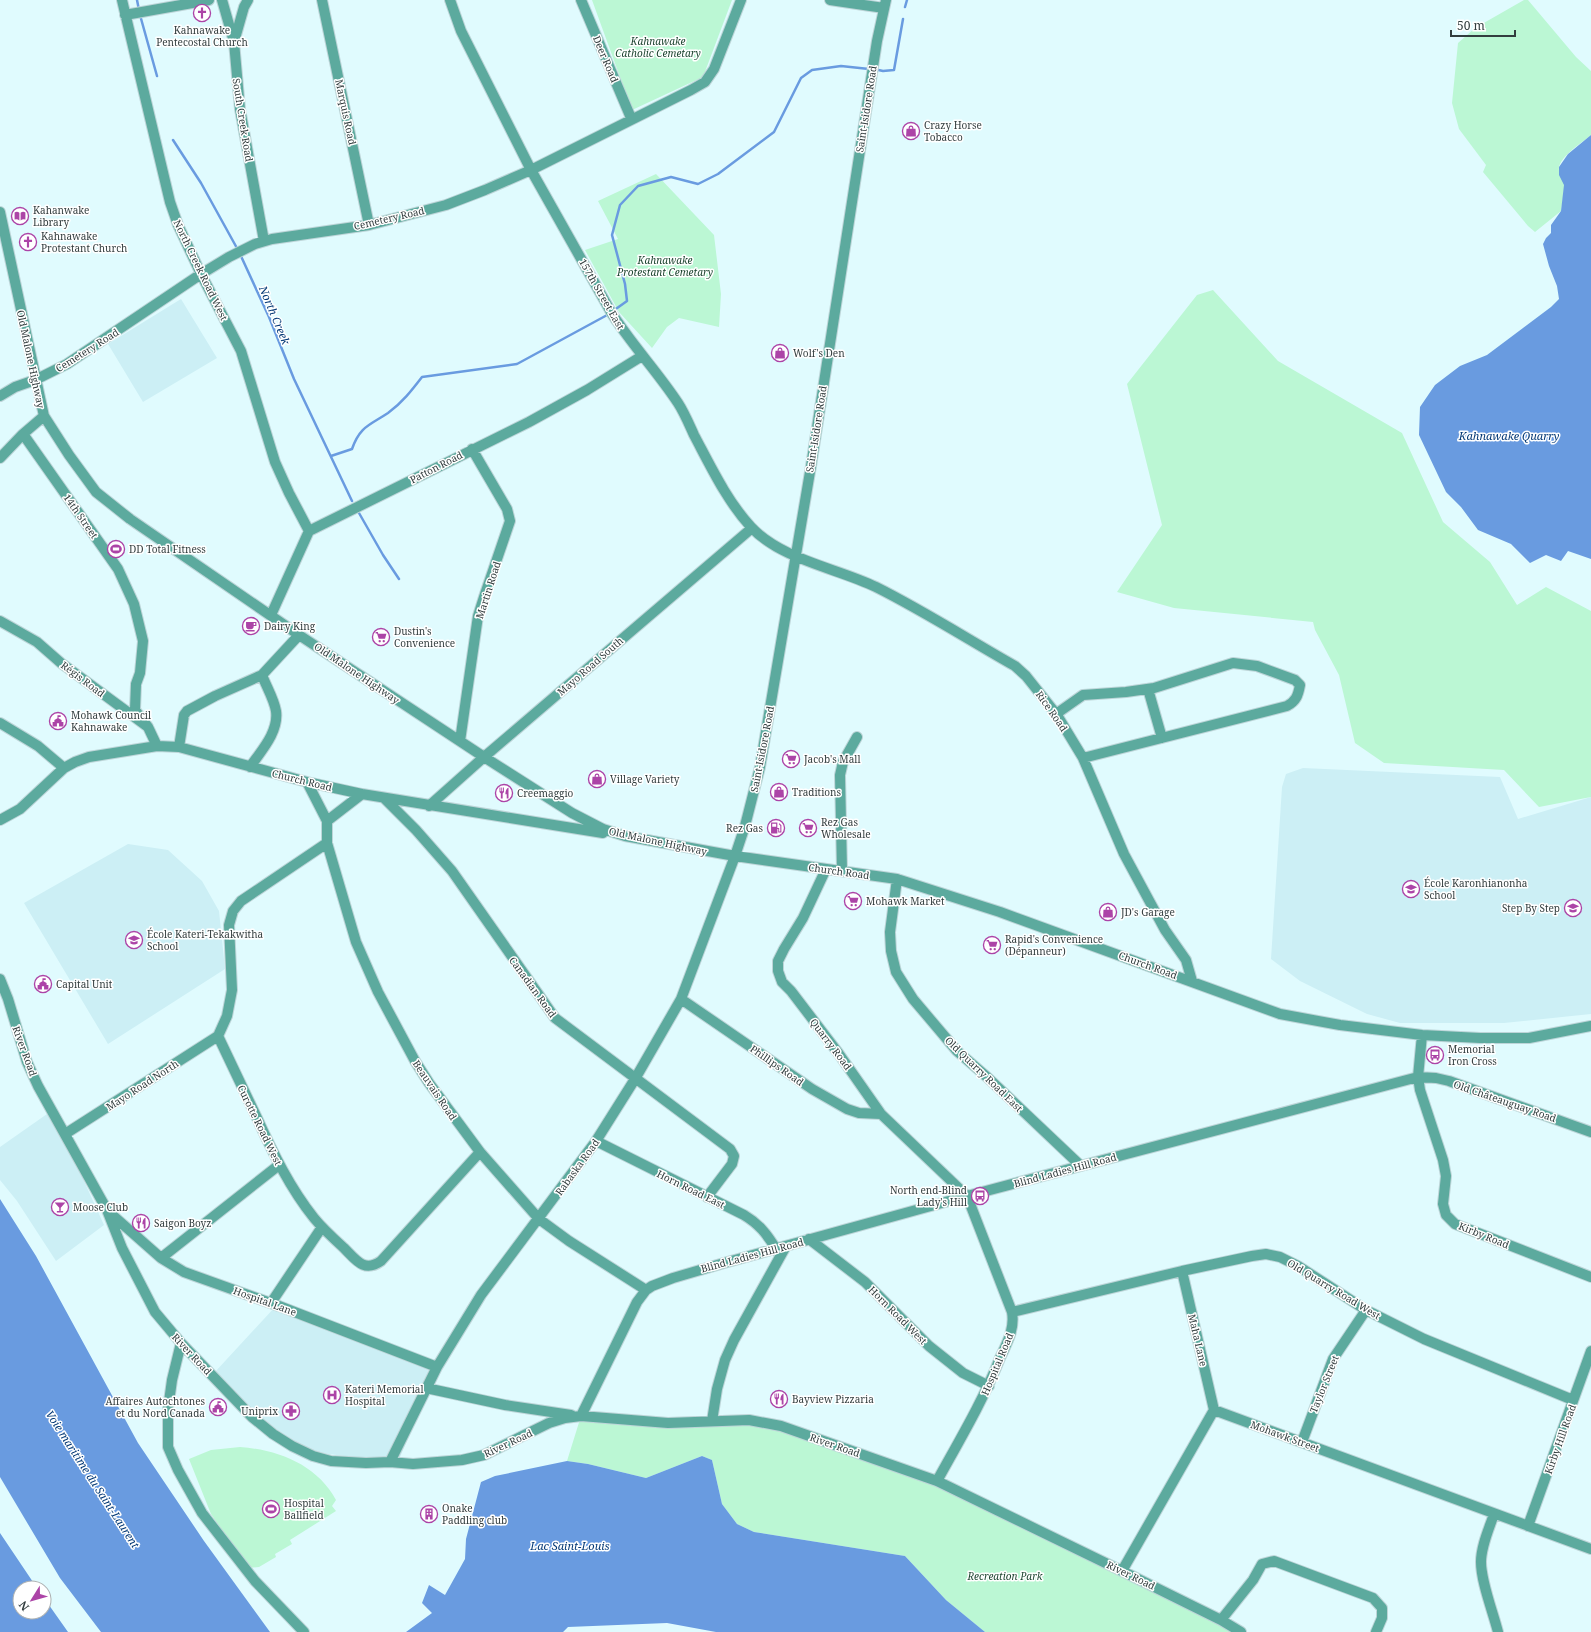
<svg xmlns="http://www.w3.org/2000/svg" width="1591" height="1632" font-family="'Noto Serif',serif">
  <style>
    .built { fill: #cceff5 }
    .green { fill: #bbf7d4 }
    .water { fill: #699be0 }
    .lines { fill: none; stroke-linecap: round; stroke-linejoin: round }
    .stream { stroke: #699be0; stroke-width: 2.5 }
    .minor-casing { stroke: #bdd5d8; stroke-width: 12 }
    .minor { stroke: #5caa9e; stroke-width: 10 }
    .labels { text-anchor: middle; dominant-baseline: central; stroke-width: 3; stroke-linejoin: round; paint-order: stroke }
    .poi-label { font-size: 10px; fill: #323d3e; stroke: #fff; text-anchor: start }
    .park-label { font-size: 10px; font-style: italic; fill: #1d4530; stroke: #fff }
    .street-label { font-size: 10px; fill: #323d3e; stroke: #fff }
    .water-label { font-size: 11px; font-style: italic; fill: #043976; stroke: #fff }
  </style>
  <rect width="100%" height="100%" fill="#e0fbfe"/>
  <path class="built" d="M181 299 217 358 143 402 108 344Z
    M1303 768 1500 777 1518 819 1591 797V1014L1504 1023H1400L1367 1014 1300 981 1271 959 1282 787 1286 774Z
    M128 844 168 850 202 881 219 911 225 969 108 1044 24 903Z
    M47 1114 74 1159 104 1225 56 1261 17 1201 0 1180V1147Z
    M275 1307 438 1367 398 1462 328 1454 304 1448 283 1435 261 1418 215 1372Z"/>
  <path class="green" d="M592 0H732L703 77 632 110Z
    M1524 0H1528L1576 57 1591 71V135C1582 143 1560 156 1559 168 1558 174 1563 177 1564 183 1565 191 1562 202 1561 211L1535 232 1528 226 1483 172 1486 165 1459 129 1452 103 1458 43 1475 28Z
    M656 174 714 235 721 294 719 327 679 318 667 327 652 348 619 312 585 250 618 239 598 201Z
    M1213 290 1278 361 1402 433 1443 522 1490 562 1517 605 1546 587 1591 611V797L1539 807 1504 770 1384 763 1355 743 1339 675 1315 630 1313 622 1174 608 1117 592 1162 525 1127 384 1197 295Z
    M581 1416 749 1420 937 1481 1241 1632H985L946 1600 905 1556 754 1532 737 1524 722 1504 712 1460 702 1456 646 1478 588 1464 567 1461Z
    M240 1447C279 1450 317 1465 336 1500L332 1506 336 1511 290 1540 292 1544 275 1554 276 1557 259 1567 247 1568 211 1514 189 1459 211 1450Z"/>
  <path class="water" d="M1591 135V559L1568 551 1561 561 1546 555 1530 563 1511 544 1478 530 1461 507 1446 492 1419 435 1420 407 1435 385 1460 366 1487 355 1551 307 1559 299 1557 286 1549 266 1543 244 1546 238 1551 233V225L1561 211 1564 185 1559 175V167L1568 154Z
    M0 1199 36 1256 138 1443 204 1541 270 1632H101L60 1578 0 1477Z
    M702 1456 712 1460 722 1504 737 1524 754 1532 905 1556 946 1600 985 1632H716L667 1623 568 1627 563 1632H406L432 1613 422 1603 429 1585 445 1595 465 1559 466 1539 481 1482 495 1476 567 1461 588 1464 646 1478Z
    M0 1533 37 1588H20V1612H44V1598L68 1632H0Z"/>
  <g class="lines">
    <path class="stream" d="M137 0 139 10
      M905 7 907 0
      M140 15 157 76
      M874 69 883 71 894 70 903 19
      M173 140 201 183 238 250
      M240 254 269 317 294 379 352 501
      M613 311 627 301 625 284 612 235 620 205 638 186 671 177 698 184 718 174 774 132 801 78 812 70 841 66 869 69
      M331 456 352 449C360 426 370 425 388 413 402 403 412 390 422 377L517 364 609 314
      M359 513 383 555 399 579"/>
    <g class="minor-casing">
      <path id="minor" d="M122 0 170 202 178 225 201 274 241 351 275 462 289 493 309 531
        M222 0 234 42
        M248 0 244 7 234 42 240 109 264 241
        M322 0 369 225
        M450 0 461 31 531 170 611 312C631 344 657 371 678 403 684 412 689 424 694 435 711 467 727 501 751 527 782 560 837 568 876 587 924 611 969 640 1015 666L1026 676 1057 715 1083 758 1124 854 1165 930 1186 960 1192 981
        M581 0 631 118
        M830 0 884 8
        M125 15 209 0
        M0 212 44 416 69 455 96 492 130 519 299 635 484 757 572 813 603 829 625 836 735 856 897 879 1000 912 1280 1014 1340 1025 1422 1035 1480 1038H1529L1591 1026
        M0 396 15 387 35 380 67 364 201 274 229 257 255 244 272 239 369 225 446 205 485 190 531 170 691 90 705 82 714 69 741 0
        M23 434 118 569 134 604 143 641 140 673 136 684 135 710 148 727
        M0 458 23 434 44 416
        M271 615 309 531 529 422 587 390 642 356
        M0 621 37 642 61 663 148 727 157 746
        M1148 689 1162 738
        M1056 714 1083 695 1126 692 1154 688 1233 663 1257 666 1295 680 1300 685C1298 696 1296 701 1287 706L1083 758
        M0 723 38 746 64 768
        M460 741 478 616 484 597 510 521 507 509 472 449
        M179 747 184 715 187 711 215 696 262 675 299 635
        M250 767C261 751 279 732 276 711 274 699 266 686 262 675
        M307 782 327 821
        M362 794 327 821V843L356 942 378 992 415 1061 429 1083 480 1152 539 1219 569 1241 646 1290
        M384 798 416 830 452 871 555 1018 730 1149 734 1156 732 1164 707 1197
        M429 806 484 757 752 528
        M0 820 20 809 64 768 75 762 89 757 157 746 179 747 307 782 362 794 603 833
        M826 869 803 918 784 949 778 961V971L782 982 791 991 839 1054 881 1114 967 1196 1012 1312C1015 1329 1007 1343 1000 1358 983 1401 959 1441 937 1481
        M842 871 840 775 843 762 857 737
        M897 879 890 932 891 951 896 972 913 999 957 1051 987 1077 1081 1166
        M0 979 8 999 27 1062 38 1086 107 1210 122 1248 155 1312 181 1343 252 1417 273 1434 292 1446 313 1456 331 1461 366 1463 390 1462 413 1464 462 1460 484 1455 549 1423 565 1418 581 1416 668 1423 749 1420 781 1426 937 1481 1122 1571 1221 1620 1241 1632
        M681 999 812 1089 847 1109 859 1113 881 1114
        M1422 1035 1418 1077 1420 1090 1443 1160 1446 1176 1443 1204 1446 1215 1455 1224 1591 1277
        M218 1036C231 1063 244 1091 257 1118 273 1153 290 1188 314 1218 323 1229 333 1238 344 1248 356 1260 364 1273 381 1261L480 1152
        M218 1036 227 1016 232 990 229 925 233 911 241 901 327 843
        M65 1134 218 1036
        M596 1141 744 1215C759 1224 767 1234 776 1249
        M110 1213 161 1258 184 1272 279 1306 437 1367
        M809 1239 865 1282 929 1346 963 1373 989 1386
        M161 1258 279 1165
        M1182 1271 1214 1410
        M271 1303 322 1227
        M1012 1312 1182 1271 1252 1256 1266 1254 1280 1257 1298 1266 1366 1310 1424 1339 1573 1400
        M181 1343 172 1380 168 1409V1447L178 1470 202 1513 255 1581 304 1632
        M426 1388 505 1405 571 1415
        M581 1416 637 1302 646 1290 652 1286 673 1278 724 1263 967 1196 1418 1077 1436 1078 1449 1081 1591 1132
        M712 1421 717 1389 725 1360 734 1340 786 1246
        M1302 1442 1333 1359 1366 1310
        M390 1462 437 1367 481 1295 596 1141 635 1079 681 999 735 856 745 826 760 767 811 466 877 41 886 0
        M1494 1514C1489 1529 1481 1546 1481 1562 1481 1582 1493 1612 1498 1632
        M1528 1526 1591 1351
        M1122 1571 1214 1410 1591 1549
        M1221 1620 1253 1580 1262 1564 1274 1561 1373 1598 1382 1608V1618L1376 1632"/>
    </g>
    <use href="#minor" class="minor"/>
  </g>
  <defs>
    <g id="church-ring" transform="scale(0.9)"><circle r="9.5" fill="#fff" stroke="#ac44a7" stroke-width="1.5"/><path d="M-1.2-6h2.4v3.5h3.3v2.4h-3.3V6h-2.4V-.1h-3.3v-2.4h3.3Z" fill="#ac44a7"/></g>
    <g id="shop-ring" transform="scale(0.9)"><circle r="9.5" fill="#fff" stroke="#ac44a7" stroke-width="1.5"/><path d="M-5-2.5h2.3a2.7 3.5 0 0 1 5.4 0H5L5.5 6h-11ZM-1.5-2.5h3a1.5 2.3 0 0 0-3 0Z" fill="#ac44a7"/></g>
    <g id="library-ring" transform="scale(0.9)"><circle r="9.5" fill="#fff" stroke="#ac44a7" stroke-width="1.5"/><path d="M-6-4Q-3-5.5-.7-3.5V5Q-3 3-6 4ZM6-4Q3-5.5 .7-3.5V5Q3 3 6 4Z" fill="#ac44a7"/></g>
    <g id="stadium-ring" transform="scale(0.9)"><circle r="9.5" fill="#fff" stroke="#ac44a7" stroke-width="1.5"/><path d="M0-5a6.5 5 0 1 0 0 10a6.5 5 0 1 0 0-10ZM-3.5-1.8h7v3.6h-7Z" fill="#ac44a7"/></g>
    <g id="cafe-ring" transform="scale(0.9)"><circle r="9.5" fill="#fff" stroke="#ac44a7" stroke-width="1.5"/><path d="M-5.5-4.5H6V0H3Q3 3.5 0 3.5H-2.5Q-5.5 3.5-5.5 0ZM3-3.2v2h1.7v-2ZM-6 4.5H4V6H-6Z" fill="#ac44a7"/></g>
    <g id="supermarket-ring" transform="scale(0.9)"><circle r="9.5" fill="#fff" stroke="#ac44a7" stroke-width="1.5"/><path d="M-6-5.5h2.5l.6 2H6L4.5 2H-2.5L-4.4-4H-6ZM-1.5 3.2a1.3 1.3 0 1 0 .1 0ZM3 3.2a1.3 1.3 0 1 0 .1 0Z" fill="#ac44a7"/></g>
    <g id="civic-ring" transform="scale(0.9)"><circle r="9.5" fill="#fff" stroke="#ac44a7" stroke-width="1.5"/><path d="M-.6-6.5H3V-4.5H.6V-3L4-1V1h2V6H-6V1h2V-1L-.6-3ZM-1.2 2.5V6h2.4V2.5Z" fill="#ac44a7"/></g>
    <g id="restaurant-ring" transform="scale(0.9)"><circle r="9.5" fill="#fff" stroke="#ac44a7" stroke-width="1.5"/><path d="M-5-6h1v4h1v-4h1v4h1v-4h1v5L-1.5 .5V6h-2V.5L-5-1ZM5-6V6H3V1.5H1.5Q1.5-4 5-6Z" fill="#ac44a7"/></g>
    <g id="fuel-ring" transform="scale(0.9)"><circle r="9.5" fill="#fff" stroke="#ac44a7" stroke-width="1.5"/><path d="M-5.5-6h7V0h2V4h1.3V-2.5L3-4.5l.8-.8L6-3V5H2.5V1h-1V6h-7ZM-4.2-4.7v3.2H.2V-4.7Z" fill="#ac44a7"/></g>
    <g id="school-ring" transform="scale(0.9)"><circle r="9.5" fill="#fff" stroke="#ac44a7" stroke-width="1.5"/><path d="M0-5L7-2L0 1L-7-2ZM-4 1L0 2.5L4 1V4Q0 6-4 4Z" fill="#ac44a7"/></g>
    <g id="bus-ring" transform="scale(0.9)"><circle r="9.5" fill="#fff" stroke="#ac44a7" stroke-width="1.5"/><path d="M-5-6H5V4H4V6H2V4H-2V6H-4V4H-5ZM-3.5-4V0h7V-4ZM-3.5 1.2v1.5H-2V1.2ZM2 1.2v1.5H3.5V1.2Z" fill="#ac44a7"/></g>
    <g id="bar-ring" transform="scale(0.9)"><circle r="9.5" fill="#fff" stroke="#ac44a7" stroke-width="1.5"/><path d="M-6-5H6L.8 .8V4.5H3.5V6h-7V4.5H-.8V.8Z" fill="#ac44a7"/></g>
    <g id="hospital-ring" transform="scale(0.9)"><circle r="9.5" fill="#fff" stroke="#ac44a7" stroke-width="1.5"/><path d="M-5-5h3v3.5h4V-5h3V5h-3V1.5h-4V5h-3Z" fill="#ac44a7"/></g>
    <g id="pharmacy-ring" transform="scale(0.9)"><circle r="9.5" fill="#fff" stroke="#ac44a7" stroke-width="1.5"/><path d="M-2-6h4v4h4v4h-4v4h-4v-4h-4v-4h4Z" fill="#ac44a7"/></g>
    <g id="building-ring" transform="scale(0.9)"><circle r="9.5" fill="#fff" stroke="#ac44a7" stroke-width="1.5"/><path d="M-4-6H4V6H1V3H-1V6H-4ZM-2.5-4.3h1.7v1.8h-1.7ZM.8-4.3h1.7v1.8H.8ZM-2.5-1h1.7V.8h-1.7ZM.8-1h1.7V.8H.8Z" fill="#ac44a7"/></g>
  </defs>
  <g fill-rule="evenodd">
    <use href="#church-ring" x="202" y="13"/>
    <use href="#shop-ring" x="911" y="131"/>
    <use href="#library-ring" x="20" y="216"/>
    <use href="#church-ring" x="28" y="242"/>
    <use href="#shop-ring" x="780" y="353"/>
    <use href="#stadium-ring" x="116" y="549"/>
    <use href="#cafe-ring" x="251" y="626"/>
    <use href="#supermarket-ring" x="381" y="637"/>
    <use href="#civic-ring" x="58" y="721"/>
    <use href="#supermarket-ring" x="791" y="759"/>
    <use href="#shop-ring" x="597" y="779"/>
    <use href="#shop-ring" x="779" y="792"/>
    <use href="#restaurant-ring" x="504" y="793"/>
    <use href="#fuel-ring" x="776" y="828"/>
    <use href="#supermarket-ring" x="808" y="828"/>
    <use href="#school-ring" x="1411" y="889"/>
    <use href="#supermarket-ring" x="853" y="901"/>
    <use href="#school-ring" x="1573" y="908"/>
    <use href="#shop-ring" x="1108" y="912"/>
    <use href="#school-ring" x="134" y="940"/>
    <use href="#supermarket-ring" x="992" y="945"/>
    <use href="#civic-ring" x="43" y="984"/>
    <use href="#bus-ring" x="1435" y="1055"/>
    <use href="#bus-ring" x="980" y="1196"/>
    <use href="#bar-ring" x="60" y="1207"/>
    <use href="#restaurant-ring" x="141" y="1223"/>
    <use href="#hospital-ring" x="332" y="1395"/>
    <use href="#restaurant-ring" x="779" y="1399"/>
    <use href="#civic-ring" x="218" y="1407"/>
    <use href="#pharmacy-ring" x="291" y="1411"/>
    <use href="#stadium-ring" x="271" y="1509"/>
    <use href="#building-ring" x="429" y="1514"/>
  </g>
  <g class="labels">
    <g class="poi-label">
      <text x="202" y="30" text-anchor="middle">Kahnawake<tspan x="202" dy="12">Pentecostal Church</tspan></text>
      <text x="924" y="125">Crazy Horse<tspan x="924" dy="12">Tobacco</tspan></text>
      <text x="33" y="210">Kahanwake<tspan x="33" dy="12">Library</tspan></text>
      <text x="41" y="236">Kahnawake<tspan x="41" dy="12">Protestant Church</tspan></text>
      <text x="793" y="353">Wolf's Den</text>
      <text x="129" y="549">DD Total Fitness</text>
      <text x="264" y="626">Dairy King</text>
      <text x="394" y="631">Dustin's<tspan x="394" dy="12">Convenience</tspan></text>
      <text x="71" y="715">Mohawk Council<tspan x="71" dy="12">Kahnawake</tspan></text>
      <text x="804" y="759">Jacob's Mall</text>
      <text x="610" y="779">Village Variety</text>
      <text x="792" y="792">Traditions</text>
      <text x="517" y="793">Creemaggio</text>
      <text x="821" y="822">Rez Gas<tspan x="821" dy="12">Wholesale</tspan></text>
      <text x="763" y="828" text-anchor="end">Rez Gas</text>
      <text x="1424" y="883">École Karonhianonha<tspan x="1424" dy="12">School</tspan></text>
      <text x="866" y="901">Mohawk Market</text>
      <text x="1560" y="908" text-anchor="end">Step By Step</text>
      <text x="1121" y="912">JD's Garage</text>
      <text x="147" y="934">École Kateri-Tekakwitha<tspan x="147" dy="12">School</tspan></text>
      <text x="1005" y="939">Rapid's Convenience<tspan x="1005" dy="12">(Dépanneur)</tspan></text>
      <text x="56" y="984">Capital Unit</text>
      <text x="1448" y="1049">Memorial<tspan x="1448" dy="12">Iron Cross</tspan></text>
      <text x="967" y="1190" text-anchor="end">North end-Blind<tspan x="967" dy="12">Lady's Hill</tspan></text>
      <text x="73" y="1207">Moose Club</text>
      <text x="154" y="1223">Saigon Boyz</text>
      <text x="345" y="1389">Kateri Memorial<tspan x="345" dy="12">Hospital</tspan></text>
      <text x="792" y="1399">Bayview Pizzaria</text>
      <text x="205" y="1401" text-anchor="end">Affaires Autochtones<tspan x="205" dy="12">et du Nord Canada</tspan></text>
      <text x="278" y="1411" text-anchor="end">Uniprix</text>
      <text x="284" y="1503">Hospital<tspan x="284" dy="12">Ballfield</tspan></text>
      <text x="442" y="1508">Onake<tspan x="442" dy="12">Paddling club</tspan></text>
    </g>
    <g class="park-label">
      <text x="658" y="41">Kahnawake<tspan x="658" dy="12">Catholic Cemetary</tspan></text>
      <text x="665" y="260">Kahnawake<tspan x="665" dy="12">Protestant Cemetary</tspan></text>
      <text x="1005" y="1576">Recreation Park</text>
    </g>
    <g class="street-label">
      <text transform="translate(606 59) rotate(67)">Deer Road</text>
      <text transform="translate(866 109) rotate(-81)">Saint-Isidore Road</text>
      <text transform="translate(346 112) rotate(78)">Marquis Road</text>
      <text transform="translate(243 120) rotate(81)">South Creek Road</text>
      <text transform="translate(389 218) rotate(-13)">Cemetery Road</text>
      <text transform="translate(201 270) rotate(64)">North Creek Road West</text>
      <text transform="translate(602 294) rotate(60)">157th Street East</text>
      <text transform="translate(87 350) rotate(-32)">Cemetery Road</text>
      <text transform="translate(31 359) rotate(78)">Old Malone Highway</text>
      <text transform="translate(816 429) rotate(-81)">Saint-Isidore Road</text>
      <text transform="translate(436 467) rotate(-27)">Patton Road</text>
      <text transform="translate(81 516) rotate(55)">14th Street</text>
      <text transform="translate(488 590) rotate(-72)">Martin Road</text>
      <text transform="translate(590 666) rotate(-41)">Mayo Road South</text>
      <text transform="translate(357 673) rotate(34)">Old Malone Highway</text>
      <text transform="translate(83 679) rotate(37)">Régis Road</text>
      <text transform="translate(1052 711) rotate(55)">Rice Road</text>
      <text transform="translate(762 749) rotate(-79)">Saint-Isidore Road</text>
      <text transform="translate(302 780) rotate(14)">Church Road</text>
      <text transform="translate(658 841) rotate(12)">Old Malone Highway</text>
      <text transform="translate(839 871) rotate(8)">Church Road</text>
      <text transform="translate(1148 965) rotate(20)">Church Road</text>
      <text transform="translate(533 987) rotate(54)">Canadian Road</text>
      <text transform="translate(831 1044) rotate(53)">Quarry Road</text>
      <text transform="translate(25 1051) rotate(70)">River Road</text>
      <text transform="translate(777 1065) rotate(35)">Phillips Road</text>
      <text transform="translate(984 1074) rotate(44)">Old Quarry Road East</text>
      <text transform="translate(142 1085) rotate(-33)">Mayo Road North</text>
      <text transform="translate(435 1090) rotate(56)">Beauvais Road</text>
      <text transform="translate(1505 1101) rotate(19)">Old Châteauguay Road</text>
      <text transform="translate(260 1125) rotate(64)">Curotte Road West</text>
      <text transform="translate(577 1167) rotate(-54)">Rabaska Road</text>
      <text transform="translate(1065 1170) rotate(-15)">Blind Ladies Hill Road</text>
      <text transform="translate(691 1189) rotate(26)">Horn Road East</text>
      <text transform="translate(1484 1235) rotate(22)">Kirby Road</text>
      <text transform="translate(752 1255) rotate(-15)">Blind Ladies Hill Road</text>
      <text transform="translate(1334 1289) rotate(31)">Old Quarry Road West</text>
      <text transform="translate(265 1301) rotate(20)">Hospital Lane</text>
      <text transform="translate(898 1315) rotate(45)">Horn Road West</text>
      <text transform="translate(1198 1340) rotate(77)">Maha Lane</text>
      <text transform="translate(192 1354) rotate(47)">River Road</text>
      <text transform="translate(997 1364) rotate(-67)">Hospital Road</text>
      <text transform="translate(1324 1384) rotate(-68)">Taylor Street</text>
      <text transform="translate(1285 1436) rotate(20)">Mohawk Street</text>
      <text transform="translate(1560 1439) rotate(-70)">Kirby Hill Road</text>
      <text transform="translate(508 1443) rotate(-25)">River Road</text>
      <text transform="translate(835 1445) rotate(19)">River Road</text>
      <text transform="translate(1131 1575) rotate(26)">River Road</text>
    </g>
    <g class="water-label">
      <text transform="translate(275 315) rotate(67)">North Creek</text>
      <text x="1509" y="435">Kahnawake Quarry</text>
      <text transform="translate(93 1479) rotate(57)">Voie maritime du Saint-Laurent</text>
      <text x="570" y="1545">Lac Saint-Louis</text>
    </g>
  </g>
  <g transform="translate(32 1600) rotate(233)"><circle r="19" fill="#ffffff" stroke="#adb1b2"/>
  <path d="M0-3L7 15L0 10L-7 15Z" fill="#ac44a7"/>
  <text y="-6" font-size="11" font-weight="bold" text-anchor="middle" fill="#323d3e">N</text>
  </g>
  <path d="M1451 30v6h64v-6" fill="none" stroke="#323d3e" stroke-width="2"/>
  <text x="1457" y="30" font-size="12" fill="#323d3e" stroke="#ffffff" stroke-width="3" paint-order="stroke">50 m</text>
</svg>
